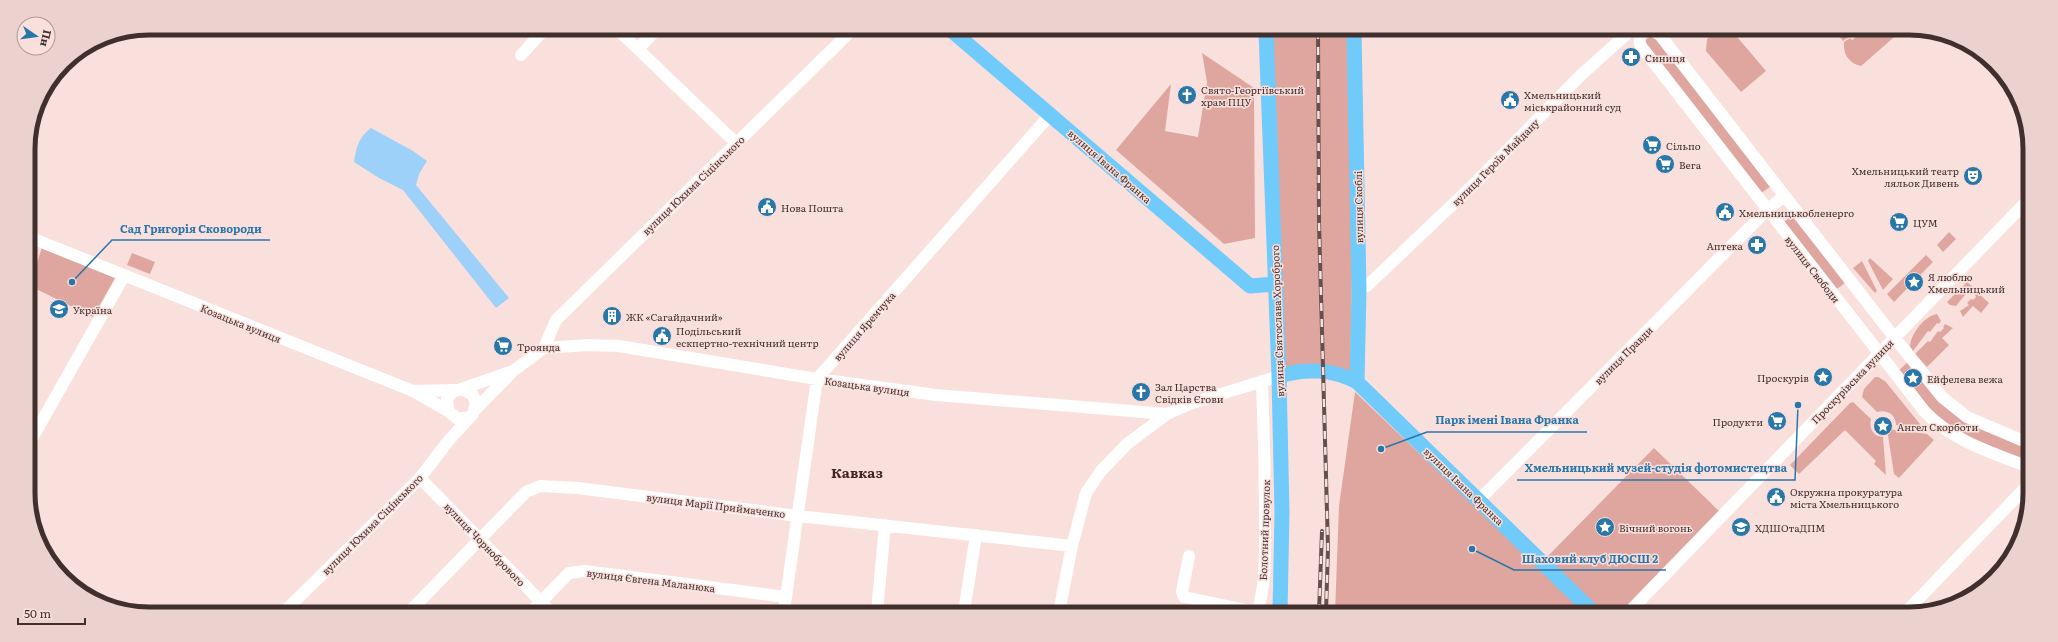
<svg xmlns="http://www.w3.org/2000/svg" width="2058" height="642" font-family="Literata,serif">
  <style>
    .green { fill: #dfa6a0 }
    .water { fill: #9dd1fa }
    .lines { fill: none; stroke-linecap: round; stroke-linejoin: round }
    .minor { stroke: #fff; stroke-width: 12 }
    .major { stroke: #70cafa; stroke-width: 15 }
    .rail-casing { stroke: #64514f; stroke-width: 4 }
    .rail { stroke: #fae0dc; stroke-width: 2.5; stroke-dasharray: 8; stroke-linecap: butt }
    .labels { text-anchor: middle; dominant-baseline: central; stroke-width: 3; stroke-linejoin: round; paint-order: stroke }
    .poi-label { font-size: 10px; fill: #402f2d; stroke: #fae0dc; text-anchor: start }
    .street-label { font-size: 10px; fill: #402f2d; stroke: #fae0dc }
    .district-label { font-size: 14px; font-weight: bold; fill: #442421; stroke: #fae0dc }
    .rim { fill: none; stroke: #402f2d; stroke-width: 5 }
    .leader { fill: none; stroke: #2976a9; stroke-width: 1.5 }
    .callout-dot { fill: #2976a9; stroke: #fae0dc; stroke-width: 1.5 }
    .callout-label { font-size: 11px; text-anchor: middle; font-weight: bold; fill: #2976a9; stroke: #fae0dc; stroke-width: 3; stroke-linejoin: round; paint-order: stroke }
  </style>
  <rect width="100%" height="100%" fill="#fae0dc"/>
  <path class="green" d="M1270 31H1348L1353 218 1350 378 1283 371Z
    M1716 32H1733L1766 71 1741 92 1706 51 1707 39Z
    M1836 32H1845L1849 37 1843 41Z
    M1863 32H1900L1861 66C1849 63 1843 55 1844 42L1850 38 1852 40Z
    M1654 34 1770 187 1761 193 1644 41Z
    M1202 53 1254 88 1255 238 1224 244 1116 150 1171 84 1165 131 1198 137 1207 82Z
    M1792 216 1845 283 1837 289 1784 222Z
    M1949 232 1956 239 1943 252 1937 245Z
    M42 247 115 278 93 317 30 286Z
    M132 253 155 262 150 274 127 265Z
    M1926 255 1933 262 1894 302 1887 294Z
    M1870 258 1893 279 1883 290 1868 261Z
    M1862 261 1877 291 1875 293 1853 268Z
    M1967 282 1974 288 1971 291 1969 290 1956 306 1950 305 1947 302Z
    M1977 292 1989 303 1981 313 1973 306 1963 317 1960 311 1969 305 1967 303 1971 299 1973 300 1976 297 1975 295Z
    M1937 314 1941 321 1939 324 1937 323 1930 332 1928 331 1913 351 1910 346C1911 334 1924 316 1937 314Z
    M1945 324 1953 328 1942 338 1949 345 1927 367 1915 354 1928 341 1930 342 1938 331 1940 332 1944 328 1943 327Z
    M1908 362 1939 400 2026 447V461L1967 437 1935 416 1898 371Z
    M1875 377H1878L1885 381 1924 429 1896 425C1896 414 1886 409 1877 412L1862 397 1864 389Z
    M1355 392 1587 613H1335L1339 506Z
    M1853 402 1871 419C1869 429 1873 436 1883 437L1886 475 1874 464 1876 461 1845 430 1799 474 1790 465 1850 403Z
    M1887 429 1927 434 1934 440 1899 478 1894 474Z
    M1654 448 1720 512 1622 613H1600L1545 559Z"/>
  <path class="water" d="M371 128 413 151 427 161 419 174 416 185 509 298 496 308 403 190 379 178 354 162C356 147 359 137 371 128Z"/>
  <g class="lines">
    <path class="minor" d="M617 29 736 143
      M1639 31 1640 45 1925 412C1953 441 1990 452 2026 466
      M1653 31 1660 35 1894 337 1942 397 1967 417 2026 442
      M638 49 657 29
      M521 55 545 29
      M29 237 413 391 456 390
      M1359 290 1368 285 1472 186 1581 75 1630 31
      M544 348 556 320 852 30
      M461 389 513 371 544 348 588 345 619 346 817 379 936 395 1167 414 1192 403 1279 376
      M415 392 448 411
      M475 410 511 373
      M30 442 124 276
      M420 478 550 611
      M1479 500 1767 210 1784 196
      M1189 556 1182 592 1184 597 1246 610 1255 611 1258 609C1266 584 1265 553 1265 527 1265 479 1264 430 1262 381
      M286 610 420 478 449 440 473 414 476 402 472 394 461 389 453 392 447 398 448 411 458 419 470 417
      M410 611 526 492 540 486 578 488 798 516 1072 546
      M532 611 569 573 585 571 786 597
      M784 611 817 379 1050 115
      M877 612 885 525
      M964 612 976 535
      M1059 612 1072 546 1086 493 1101 471 1127 444 1167 414
      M1628 613 2027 201
      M1904 614 2026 487"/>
    <path class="major" d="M951 30 1250 286 1276 284
      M1266 31 1279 376 1282 512 1280 612
      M1354 31 1359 290 1357 382
      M1279 376C1305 368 1333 369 1357 382L1594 613"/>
    <g class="rail-casing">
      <path id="rail" d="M1318 31 1319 223 1328 548 1326 612
        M1319 612 1322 531"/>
    </g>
    <use href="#rail" class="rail"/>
  </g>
  <defs>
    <g id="pharmacy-disc" transform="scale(1)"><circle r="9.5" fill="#2976a9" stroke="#fae0dc"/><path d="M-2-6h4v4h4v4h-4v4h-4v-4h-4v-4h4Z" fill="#fff"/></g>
    <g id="church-disc" transform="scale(1)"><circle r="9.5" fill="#2976a9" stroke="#fae0dc"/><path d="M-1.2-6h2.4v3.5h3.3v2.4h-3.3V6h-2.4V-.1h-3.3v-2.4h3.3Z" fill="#fff"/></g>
    <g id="civic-disc" transform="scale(1)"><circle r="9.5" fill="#2976a9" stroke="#fae0dc"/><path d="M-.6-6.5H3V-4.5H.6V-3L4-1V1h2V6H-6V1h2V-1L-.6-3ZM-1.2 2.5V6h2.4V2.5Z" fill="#fff"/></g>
    <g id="supermarket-disc" transform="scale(1)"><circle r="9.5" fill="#2976a9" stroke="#fae0dc"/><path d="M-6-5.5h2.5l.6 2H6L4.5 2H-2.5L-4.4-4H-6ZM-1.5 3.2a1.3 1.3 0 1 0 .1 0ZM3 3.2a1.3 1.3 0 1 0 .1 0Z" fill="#fff"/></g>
    <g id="theatre-disc" transform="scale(1)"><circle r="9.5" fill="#2976a9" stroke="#fae0dc"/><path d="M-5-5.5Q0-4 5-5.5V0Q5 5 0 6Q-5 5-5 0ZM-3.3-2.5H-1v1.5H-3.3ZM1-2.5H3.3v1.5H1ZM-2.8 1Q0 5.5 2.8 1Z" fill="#fff"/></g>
    <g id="sight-disc" transform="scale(1)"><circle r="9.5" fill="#2976a9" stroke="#fae0dc"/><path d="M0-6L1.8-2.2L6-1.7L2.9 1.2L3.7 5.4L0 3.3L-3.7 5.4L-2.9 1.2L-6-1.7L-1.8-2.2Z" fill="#fff"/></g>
    <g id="university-disc" transform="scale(1)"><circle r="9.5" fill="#2976a9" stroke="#fae0dc"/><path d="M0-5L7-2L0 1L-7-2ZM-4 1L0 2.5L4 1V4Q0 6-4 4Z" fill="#fff"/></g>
    <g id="building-disc" transform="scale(1)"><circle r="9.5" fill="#2976a9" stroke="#fae0dc"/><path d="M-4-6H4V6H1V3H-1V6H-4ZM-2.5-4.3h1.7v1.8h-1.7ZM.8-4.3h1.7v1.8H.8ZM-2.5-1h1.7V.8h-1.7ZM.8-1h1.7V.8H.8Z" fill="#fff"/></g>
    <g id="school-disc" transform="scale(1)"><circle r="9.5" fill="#2976a9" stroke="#fae0dc"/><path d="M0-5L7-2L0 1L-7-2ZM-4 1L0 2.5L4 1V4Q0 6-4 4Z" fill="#fff"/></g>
  </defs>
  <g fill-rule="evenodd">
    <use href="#pharmacy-disc" x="1631" y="57"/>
    <use href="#church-disc" x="1187" y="95"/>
    <use href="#civic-disc" x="1510" y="100"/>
    <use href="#supermarket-disc" x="1652" y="145"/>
    <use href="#supermarket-disc" x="1665" y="164"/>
    <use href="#theatre-disc" x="1973" y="176"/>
    <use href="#civic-disc" x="767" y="207"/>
    <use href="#civic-disc" x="1725" y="212"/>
    <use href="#supermarket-disc" x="1899" y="222"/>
    <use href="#pharmacy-disc" x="1757" y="245"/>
    <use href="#sight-disc" x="1914" y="282"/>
    <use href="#university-disc" x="59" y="309"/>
    <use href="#building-disc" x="612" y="316"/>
    <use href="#civic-disc" x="662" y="336"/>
    <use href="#supermarket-disc" x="503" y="346"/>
    <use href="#sight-disc" x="1823" y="377"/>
    <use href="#sight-disc" x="1913" y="378"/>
    <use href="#church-disc" x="1141" y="392"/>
    <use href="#supermarket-disc" x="1777" y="421"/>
    <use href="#sight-disc" x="1883" y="426"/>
    <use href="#civic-disc" x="1776" y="497"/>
    <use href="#sight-disc" x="1605" y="527"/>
    <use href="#school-disc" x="1741" y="527"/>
  </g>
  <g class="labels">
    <g class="poi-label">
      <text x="1645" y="57">Синиця</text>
      <text x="1201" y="89">Свято-Георгіївський<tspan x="1201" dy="12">храм ПЦУ</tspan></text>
      <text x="1524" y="94">Хмельницький<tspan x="1524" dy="12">міськрайонний суд</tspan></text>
      <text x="1666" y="145">Сільпо</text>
      <text x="1679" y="164">Вега</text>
      <text x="1959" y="170" text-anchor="end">Хмельницький театр<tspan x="1959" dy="12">ляльок Дивень</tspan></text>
      <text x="781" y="207">Нова Пошта</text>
      <text x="1739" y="212">Хмельницькобленерго</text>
      <text x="1913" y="222">ЦУМ</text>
      <text x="1743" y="245" text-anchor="end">Аптека</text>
      <text x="1928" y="276">Я люблю<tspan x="1928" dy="12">Хмельницький</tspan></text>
      <text x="73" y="309">Україна</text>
      <text x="626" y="316">ЖК «Сагайдачний»</text>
      <text x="676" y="330">Подільський<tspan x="676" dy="12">ескпертно-технічний центр</tspan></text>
      <text x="517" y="346">Троянда</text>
      <text x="1809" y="377" text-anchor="end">Проскурів</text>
      <text x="1927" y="378">Ейфелева вежа</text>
      <text x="1155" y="386">Зал Царства<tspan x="1155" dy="12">Свідків Єгови</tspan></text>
      <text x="1763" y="421" text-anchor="end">Продукти</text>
      <text x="1897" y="426">Ангел Скорботи</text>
      <text x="1790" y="491">Окружна прокуратура<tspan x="1790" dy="12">міста Хмельницького</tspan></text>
      <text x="1619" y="527">Вічний вогонь</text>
      <text x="1755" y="527">ХДШОтаДПМ</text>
    </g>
    <g class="street-label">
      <text transform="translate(1495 162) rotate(-45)">вулиця Героїв Майдану</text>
      <text transform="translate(1110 166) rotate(41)">вулиця Івана Франка</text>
      <text transform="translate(693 185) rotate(-44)">вулиця Юхима Сіцінського</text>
      <text transform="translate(1358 207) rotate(-91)">вулиця Скоблі</text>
      <text transform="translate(1813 269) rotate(52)">вулиця Свободи</text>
      <text transform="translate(1277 321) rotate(-92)">вулиця Святослава Хороброго</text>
      <text transform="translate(241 323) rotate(22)">Козацька вулиця</text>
      <text transform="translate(864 326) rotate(-49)">вулиця Яремчука</text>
      <text transform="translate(1623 355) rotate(-45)">вулиця Правди</text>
      <text transform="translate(1852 381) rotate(-46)">Проскурівська вулиця</text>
      <text transform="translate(867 386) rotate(8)">Козацька вулиця</text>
      <text transform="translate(1464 486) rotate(44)">вулиця Івана Франка</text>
      <text transform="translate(716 505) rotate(7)">вулиця Марії Приймаченко</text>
      <text transform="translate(372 524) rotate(-45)">вулиця Юхима Сіцінського</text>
      <text transform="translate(1264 530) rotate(-88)">Болотний провулок</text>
      <text transform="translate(485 544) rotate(46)">вулиця Чорнобрового</text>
      <text transform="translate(651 580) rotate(7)">вулиця Євгена Маланюка</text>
    </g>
    <g class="district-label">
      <text x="857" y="472">Кавказ</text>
    </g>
  </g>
  <path d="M0 0H2058V642H0ZM149 35H1909A114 114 0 0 1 2023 149V493A114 114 0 0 1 1909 607H149A114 114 0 0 1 35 493V149A114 114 0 0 1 149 35Z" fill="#ebd2ce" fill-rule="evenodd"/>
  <path class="rim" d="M149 35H1909A114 114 0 0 1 2023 149V493A114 114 0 0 1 1909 607H149A114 114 0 0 1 35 493V149A114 114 0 0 1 149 35Z"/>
  <path class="leader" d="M72 282L112 240H270M1381 449L1427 432H1587M1798 405L1795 480H1517M1472 549L1514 570H1666"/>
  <g class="callout-dot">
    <circle cx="72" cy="282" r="4"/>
    <circle cx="1381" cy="449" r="4"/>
    <circle cx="1798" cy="405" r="4"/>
    <circle cx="1472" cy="549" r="4"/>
  </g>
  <g class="callout-label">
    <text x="191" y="233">Сад Григорія Сковороди</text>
    <text x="1507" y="424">Парк імені Івана Франка</text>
    <text x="1656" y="472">Хмельницький музей-студія фотомистецтва</text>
    <text x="1590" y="563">Шаховий клуб ДЮСШ 2</text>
  </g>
  <g transform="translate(36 36) rotate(103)"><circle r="19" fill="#fae0dc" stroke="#b09996"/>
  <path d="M0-3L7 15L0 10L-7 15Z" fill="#2976a9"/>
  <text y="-6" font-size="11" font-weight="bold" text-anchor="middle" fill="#402f2d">Пн</text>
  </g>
  <path d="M18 618v6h67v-6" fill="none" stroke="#402f2d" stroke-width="2"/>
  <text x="24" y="618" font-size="12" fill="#402f2d" stroke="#fae0dc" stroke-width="3" paint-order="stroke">50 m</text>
</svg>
